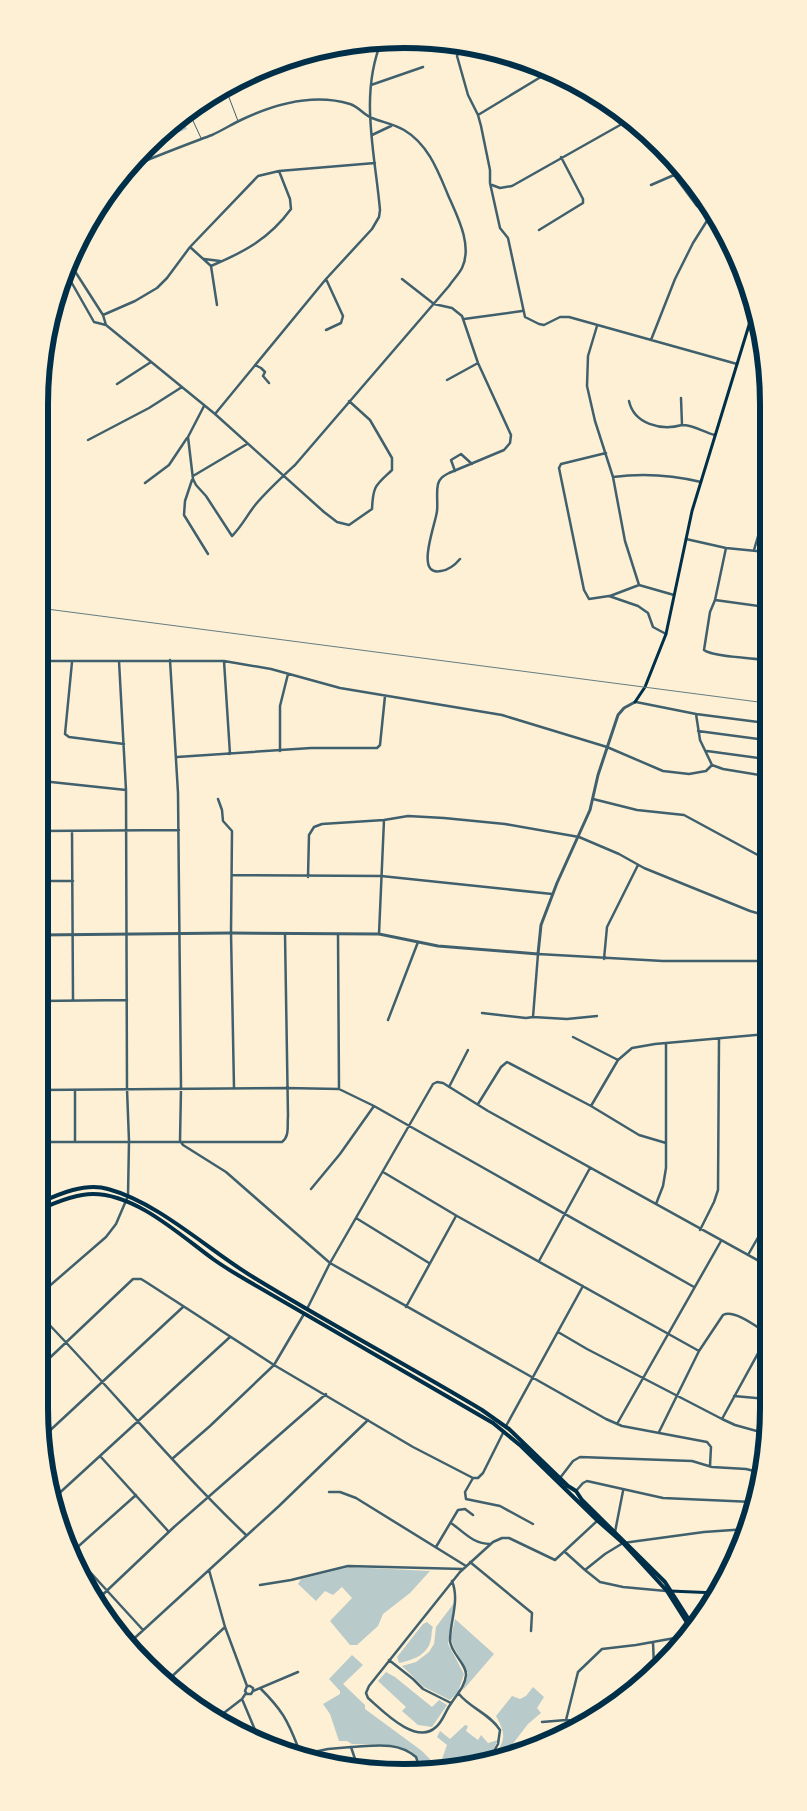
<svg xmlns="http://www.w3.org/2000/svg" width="807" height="1811" font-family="'Golos Text',sans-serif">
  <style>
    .green { fill: #b9caca }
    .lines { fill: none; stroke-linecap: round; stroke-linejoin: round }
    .service { stroke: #3f606c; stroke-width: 1 }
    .minor { stroke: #3f606c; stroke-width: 2.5 }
    .tertiary { stroke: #3f606c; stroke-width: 3 }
    .secondary { stroke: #003049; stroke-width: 3 }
    .primary { stroke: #003049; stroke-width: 4 }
    .rail { stroke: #657d81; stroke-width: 1 }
    .rim { fill: none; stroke: #003049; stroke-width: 6 }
  </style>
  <rect width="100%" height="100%" fill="#fdf0d5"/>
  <path class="green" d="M181 115 187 129 149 144Z
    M350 1567 430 1571 410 1593 383 1614 378 1626 357 1645H350L330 1621 352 1598 342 1587 333 1595 325 1591 316 1601 298 1584 301 1579Z
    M454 1603 448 1644 464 1674 458 1692 450 1700 424 1687 402 1666 416 1662 429 1652 434 1644 436 1627Z
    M455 1619 494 1654 463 1690 468 1673 453 1646 451 1638Z
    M427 1622 433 1627C431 1631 432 1635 431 1639 428 1655 413 1660 399 1663L397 1657 423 1624Z
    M352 1655 363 1665 343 1684 365 1705V1709L422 1751 435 1764 433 1765 420 1761 411 1751 400 1747 390 1745 352 1744 347 1741H339L330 1714 323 1704 340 1694V1691L329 1679Z
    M386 1672 395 1677 432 1707 439 1700 447 1705 432 1727 418 1725 402 1711 406 1707 378 1681Z
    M533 1687 544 1697 537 1708 541 1713 528 1724 505 1754 492 1759C505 1741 507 1736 496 1716L512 1696 520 1699 526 1696Z
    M465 1725 468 1726 466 1731 478 1740 481 1735 488 1743 498 1740 493 1750 483 1762 477 1756 474 1761 470 1760 466 1766 451 1768 442 1759 447 1745 437 1737 440 1731 450 1739Z"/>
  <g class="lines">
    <path class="service" d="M225 87 238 121
      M188 110 201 138"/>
    <path class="minor" d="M465 45 459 51 457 56 468 95 478 115 481 126 490 170V183L500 228 508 238 525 317 539 324 544 325 560 317H569L737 364
      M371 85 423 67
      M478 115 549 72
      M372 135 391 126
      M124 170C153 157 183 146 212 135 223 130 232 124 243 119 275 104 314 93 350 104 359 107 364 115 372 118 382 122 394 124 404 130 428 144 438 171 448 195 457 216 473 245 462 268 459 274 453 280 449 286L295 465C281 478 268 490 256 504 247 515 242 526 232 536L206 496 196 485 193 479 188 437 204 406
      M492 185 500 188 512 186 629 120
      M651 185 674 175 697 206 703 203
      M539 230 583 203V199L561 157
      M190 247 211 266 217 305
      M204 259 220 261
      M69 262 103 315 106 325
      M211 266C244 252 269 239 291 209L290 199 279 171
      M65 271 94 322 106 325 215 414 324 512 337 522 349 525 372 509C373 485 376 485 392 470V458L370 420 349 401
      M326 279 343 316 341 323 326 330
      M402 279 434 304 452 308 462 316 478 363 511 435 510 443 504 450 449 473C443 476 440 478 438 484 436 493 438 502 437 511 436 523 414 577 441 571 449 570 455 565 460 559
      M103 315 135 301 157 288 167 278 190 247 258 176 279 171 375 163
      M464 319 522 311
      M597 326 588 356 587 386 595 421 613 477 625 541 639 585 674 595
      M651 340 675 279 693 243 710 216
      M255 365 261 368 265 372 263 376 269 383
      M447 380 478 363
      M117 384 151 362
      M629 401C634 424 661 431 682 425L681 398
      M215 414 326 279 372 229 379 217 380 210C375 153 359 94 382 40
      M682 425C694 425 703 432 715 435
      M88 440 149 408 182 387
      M606 453 561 464 559 468 584 590 589 599 609 596 638 606 648 613 653 627 666 634
      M455 471 451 460 461 454 472 464
      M193 476 247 444
      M613 477C643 473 672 475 701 482
      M192 480 185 501 184 515 208 554
      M145 483 169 465 187 438
      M686 539 726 548 766 552
      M726 548 715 600 710 612 704 650C713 657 753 658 766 660
      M754 550 766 509
      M610 596 639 585
      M715 600 766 607
      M170 660 178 793 181 1089 180 1141 183 1145 226 1172 330 1263 606 1419 622 1426 707 1442 711 1447 710 1466
      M39 661H224L271 669 340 688 502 715 607 747 663 771 689 774 706 771 712 765
      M224 661 230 754
      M72 662 65 734 69 737 124 744
      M636 702 696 714 700 740 712 765
      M696 714 766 723
      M698 731 766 740
      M280 751V706L288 674
      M707 751 766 759
      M177 757 311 748H377L380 745 385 696
      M712 765 723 769 766 776
      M51 782 126 790
      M218 799 222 810 223 821 232 831 231 933 234 1088
      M593 799 637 810 684 815 767 860
      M39 831 179 830
      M72 831 73 1000
      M232 875 381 876 552 894
      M308 877 309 835 314 827 322 824 384 820
      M39 881H73
      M767 892 761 961 767 982
      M338 934 339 1089
      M379 934 384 820 408 816 444 818 505 824 579 837 619 854 644 868 750 911 764 915
      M604 959 607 927 638 865
      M762 966 767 965
      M39 1001 127 1000
      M482 1013 526 1018 533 1017 538 954 663 961H761
      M533 1017 567 1019 597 1016
      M388 1020 418 942
      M573 1037 618 1060
      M449 1087 468 1050
      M39 1090 286 1088 339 1089 374 1106 694 1287
      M75 1090V1142
      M478 1104 501 1067 507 1062 591 1106 639 1135 666 1143
      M591 1106 618 1060 632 1048 655 1044 767 1034
      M39 1142H282C290 1136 287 1125 288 1116L285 934
      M383 1172 457 1216 699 1351
      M311 1189 340 1154 374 1106
      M656 1204 663 1186 666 1168V1044
      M356 1218 429 1263
      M700 1230 714 1202 718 1190 719 1039
      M748 1255 768 1220
      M539 1261 590 1168
      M39 1295 106 1237 116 1224 128 1196 129 1141 127 1089 126 790 119 661
      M406 1307 456 1216
      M307 1309 330 1263 433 1084 437 1082 443 1083 488 1111 768 1266
      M39 1314C109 1386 173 1465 246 1535
      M558 1332 587 1349 722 1419 735 1425 764 1433
      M39 1368 133 1279H141L146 1282 274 1365 413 1447 473 1478H478L483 1473 504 1431
      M734 1396 768 1399
      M722 1419 768 1335
      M617 1424 721 1241
      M506 1426 583 1286
      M659 1432 699 1351 723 1315C734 1309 757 1327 768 1334
      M44 1436 183 1307
      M100 1456 169 1532
      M172 1459 210 1426 274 1365 304 1314
      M473 1478 465 1492 466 1499 500 1506 533 1524
      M560 1478 573 1461 580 1457 692 1461 712 1467 746 1469 758 1472
      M576 1491 583 1483 587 1481 663 1498 753 1502
      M329 1492H340L356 1498 466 1566
      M54 1498 230 1337
      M451 1523C464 1532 473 1544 490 1544
      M615 1532 623 1491
      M436 1547 458 1510 465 1509 473 1515
      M69 1549 143 1630
      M72 1552 136 1495
      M565 1552 585 1570 605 1554 623 1543 704 1532 747 1529
      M470 1562 532 1613 531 1631
      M209 1570 225 1627 247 1686 245 1691 247 1694H251L253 1691V1688L250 1686H247
      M585 1570 600 1582 623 1587 666 1591
      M452 1581C460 1601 450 1620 450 1641 451 1653 467 1665 466 1675 465 1687 456 1695 450 1705 445 1712 443 1721 436 1727 416 1746 383 1711 368 1698L366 1693 369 1686 460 1572 493 1542 502 1538H509L555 1560 597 1521
      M260 1585 291 1580 348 1566 463 1569
      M96 1601 174 1527 326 1394
      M653 1642 654 1667
      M127 1645 279 1506 368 1420
      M389 1660 413 1679 423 1689 451 1703
      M168 1680 225 1627
      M260 1688C282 1710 287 1719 298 1747V1752
      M253 1691 298 1672
      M459 1694C470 1708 490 1714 500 1730L498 1744 489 1760
      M242 1699 258 1737
      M216 1719 242 1699 246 1693
      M566 1720 578 1672 602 1649 636 1645 686 1636
      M542 1722 566 1720 587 1722
      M351 1747C374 1746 397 1741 416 1757L421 1771
      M304 1754 328 1749 351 1747 358 1768"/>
    <path class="tertiary" d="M39 935 231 933 379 934 438 946 538 954 541 925 557 883 590 810 598 775 618 715 624 708 635 702"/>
    <path class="secondary" d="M635 702 645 687 666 634 692 511 753 312
      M670 1591 717 1593"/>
    <path class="primary" d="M39 1203C59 1194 86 1182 108 1189 159 1203 207 1249 253 1277 328 1323 407 1365 482 1410L509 1429 568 1486 576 1491 582 1500 665 1582 693 1626
      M39 1210C56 1202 75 1194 93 1194 136 1194 180 1235 213 1259 224 1267 236 1274 248 1281L493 1423 521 1446 598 1521 623 1543 667 1591 691 1629"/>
    <path class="rail" d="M39 608 766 703"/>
  </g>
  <path d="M0 0H807V1811H0ZM404 48H404A356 356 0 0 1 760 404V1408A356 356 0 0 1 404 1764H404A356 356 0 0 1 48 1408V404A356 356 0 0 1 404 48Z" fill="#fdf0d5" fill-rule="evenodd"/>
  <path class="rim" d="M404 48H404A356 356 0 0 1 760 404V1408A356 356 0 0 1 404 1764H404A356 356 0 0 1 48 1408V404A356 356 0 0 1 404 48Z"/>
</svg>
